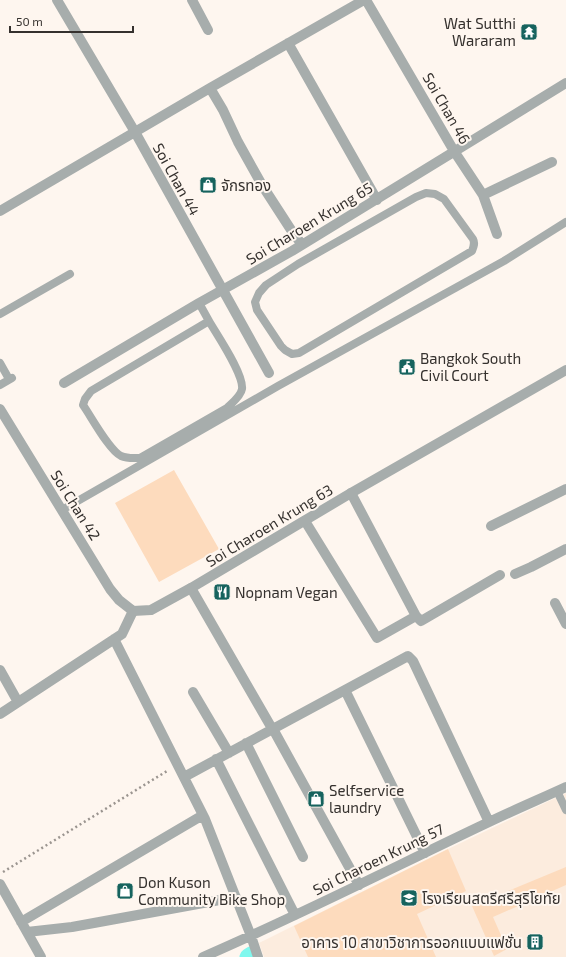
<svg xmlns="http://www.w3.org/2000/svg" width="566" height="957" font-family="'Exo 2','Noto Sans Thai',sans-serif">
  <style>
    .built { fill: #fcecde }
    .green { fill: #fddbbd }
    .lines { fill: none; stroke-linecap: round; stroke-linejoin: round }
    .canal { stroke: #80f8ee; stroke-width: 17 }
    .path { stroke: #9b9590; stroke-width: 2.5; stroke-dasharray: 2 3; stroke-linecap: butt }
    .service { stroke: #a7adac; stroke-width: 8 }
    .minor { stroke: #a7adac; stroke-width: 10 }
    .tertiary { stroke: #a7adac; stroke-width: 10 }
    .labels { text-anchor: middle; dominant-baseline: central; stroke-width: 4; stroke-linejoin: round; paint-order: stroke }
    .poi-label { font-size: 15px; fill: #35312e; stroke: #fef6ef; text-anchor: start }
    .street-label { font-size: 15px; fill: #35312e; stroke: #fef6ef }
  </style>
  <rect width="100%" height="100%" fill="#fef6ef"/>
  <path class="built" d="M566 793V957H264L259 943 448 849Z"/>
  <path class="green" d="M174 470 219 549 159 582 115 503Z
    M448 849 466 891 417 914 436 957H308L294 926Z
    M566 867V885L493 917 507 949 494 956 472 906Z"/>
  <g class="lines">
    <path class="canal" d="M248 957 251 955V957"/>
    <path class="path" d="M3 872 167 771"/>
    <path class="service" d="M426 193 435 194 444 199 473 239C475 243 474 246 472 251L299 353 292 354 285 350 281 346 257 310 255 302 259 293 266 285 298 264 416 197Z
      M199 303 209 321 91 391 85 399 83 405C92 418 109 450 121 456 128 459 134 458 140 458L227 408C232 403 241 396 242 389 244 374 217 335 209 321
      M0 314 70 274
      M0 363 9 379
      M0 385 12 378
      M62 510 278 386 504 261 566 222
      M557 791 566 810"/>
    <path class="minor" d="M57 0 135 132 269 373
      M192 0 208 30
      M366 0 454 151 483 195 497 234
      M288 43 377 200
      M210 88 223 110 238 142 262 185 295 236 302 244
      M483 195 552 162
      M0 211 210 88 364 0
      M64 383 199 303 292 251 566 83
      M351 493 416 616 421 621 500 575
      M305 521 377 638 416 616
      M491 526 566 489
      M515 574 531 567 566 549
      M191 588 270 725
      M555 603 566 624
      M114 639 205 819 251 936 258 957
      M0 670 18 702
      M345 690 425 853
      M193 692 229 753
      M0 714 122 634 133 611
      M273 729 359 885
      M246 743 303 857
      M216 759 295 915
      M184 777 408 656 413 661 489 822
      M0 884 41 957
      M21 922 203 815
      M27 932 72 927 236 897
      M203 957C300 915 394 867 489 822 514 810 540 799 566 787"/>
    <path class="tertiary" d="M0 409 110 589 119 600 133 611 151 610 191 588 351 493 566 370"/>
  </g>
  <defs>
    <g id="temple-square" transform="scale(0.9)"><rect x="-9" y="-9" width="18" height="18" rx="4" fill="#16635e" stroke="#fef6ef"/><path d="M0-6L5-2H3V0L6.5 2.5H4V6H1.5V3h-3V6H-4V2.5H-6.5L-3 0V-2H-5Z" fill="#fff"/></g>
    <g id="shop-square" transform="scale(0.9)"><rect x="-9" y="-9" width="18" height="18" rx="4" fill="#16635e" stroke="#fef6ef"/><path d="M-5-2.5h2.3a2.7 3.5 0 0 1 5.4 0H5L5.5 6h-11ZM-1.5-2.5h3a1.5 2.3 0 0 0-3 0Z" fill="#fff"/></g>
    <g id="civic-square" transform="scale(0.9)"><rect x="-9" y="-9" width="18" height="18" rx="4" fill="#16635e" stroke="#fef6ef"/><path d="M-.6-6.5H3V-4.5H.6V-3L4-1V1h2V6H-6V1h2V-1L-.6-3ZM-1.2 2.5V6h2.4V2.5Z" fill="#fff"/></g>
    <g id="restaurant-square" transform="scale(0.9)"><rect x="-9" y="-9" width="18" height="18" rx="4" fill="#16635e" stroke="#fef6ef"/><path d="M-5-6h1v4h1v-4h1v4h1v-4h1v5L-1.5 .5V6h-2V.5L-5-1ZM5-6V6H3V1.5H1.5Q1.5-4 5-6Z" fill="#fff"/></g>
    <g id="school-square" transform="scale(0.9)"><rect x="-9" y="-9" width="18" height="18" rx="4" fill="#16635e" stroke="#fef6ef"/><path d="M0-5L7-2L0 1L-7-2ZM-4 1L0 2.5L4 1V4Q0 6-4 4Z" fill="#fff"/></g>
    <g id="building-square" transform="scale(0.9)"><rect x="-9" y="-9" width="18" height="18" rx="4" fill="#16635e" stroke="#fef6ef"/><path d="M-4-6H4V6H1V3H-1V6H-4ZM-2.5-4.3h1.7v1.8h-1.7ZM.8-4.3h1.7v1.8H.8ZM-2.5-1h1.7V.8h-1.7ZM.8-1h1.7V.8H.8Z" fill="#fff"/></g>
  </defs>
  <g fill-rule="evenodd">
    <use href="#temple-square" x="529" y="32"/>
    <use href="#shop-square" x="208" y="185"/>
    <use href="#civic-square" x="407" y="367"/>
    <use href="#restaurant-square" x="222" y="592"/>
    <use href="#shop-square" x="316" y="799"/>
    <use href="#shop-square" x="125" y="891"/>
    <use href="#school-square" x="409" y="898"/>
    <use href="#building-square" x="535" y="942"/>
  </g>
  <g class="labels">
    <g class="poi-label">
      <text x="516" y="23" text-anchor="end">Wat Sutthi<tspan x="516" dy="17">Wararam</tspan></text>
      <text x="221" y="185">จักรทอง</text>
      <text x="420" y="358">Bangkok South<tspan x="420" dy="17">Civil Court</tspan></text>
      <text x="235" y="592">Nopnam Vegan</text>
      <text x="329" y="790">Selfservice<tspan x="329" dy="17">laundry</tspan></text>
      <text x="138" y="882">Don Kuson<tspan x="138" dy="17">Community Bike Shop</tspan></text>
      <text x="422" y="898">โรงเรียนสตรีศรีสุริโยทัย</text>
      <text x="522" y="942" text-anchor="end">อาคาร 10 สาขาวิชาการออกแบบแฟชั่น</text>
    </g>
    <g class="street-label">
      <text transform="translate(447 108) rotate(60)">Soi Chan 46</text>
      <text transform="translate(177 179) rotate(61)">Soi Chan 44</text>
      <text transform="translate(309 223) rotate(-31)">Soi Charoen Krung 65</text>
      <text transform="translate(76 505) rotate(58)">Soi Chan 42</text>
      <text transform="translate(269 525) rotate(-31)">Soi Charoen Krung 63</text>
      <text transform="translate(378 859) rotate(-26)">Soi Charoen Krung 57</text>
    </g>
  </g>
  <path d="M10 26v6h123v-6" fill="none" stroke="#35312e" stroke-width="2"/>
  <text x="16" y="26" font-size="12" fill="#35312e" stroke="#fef6ef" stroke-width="3" paint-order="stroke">50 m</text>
</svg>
